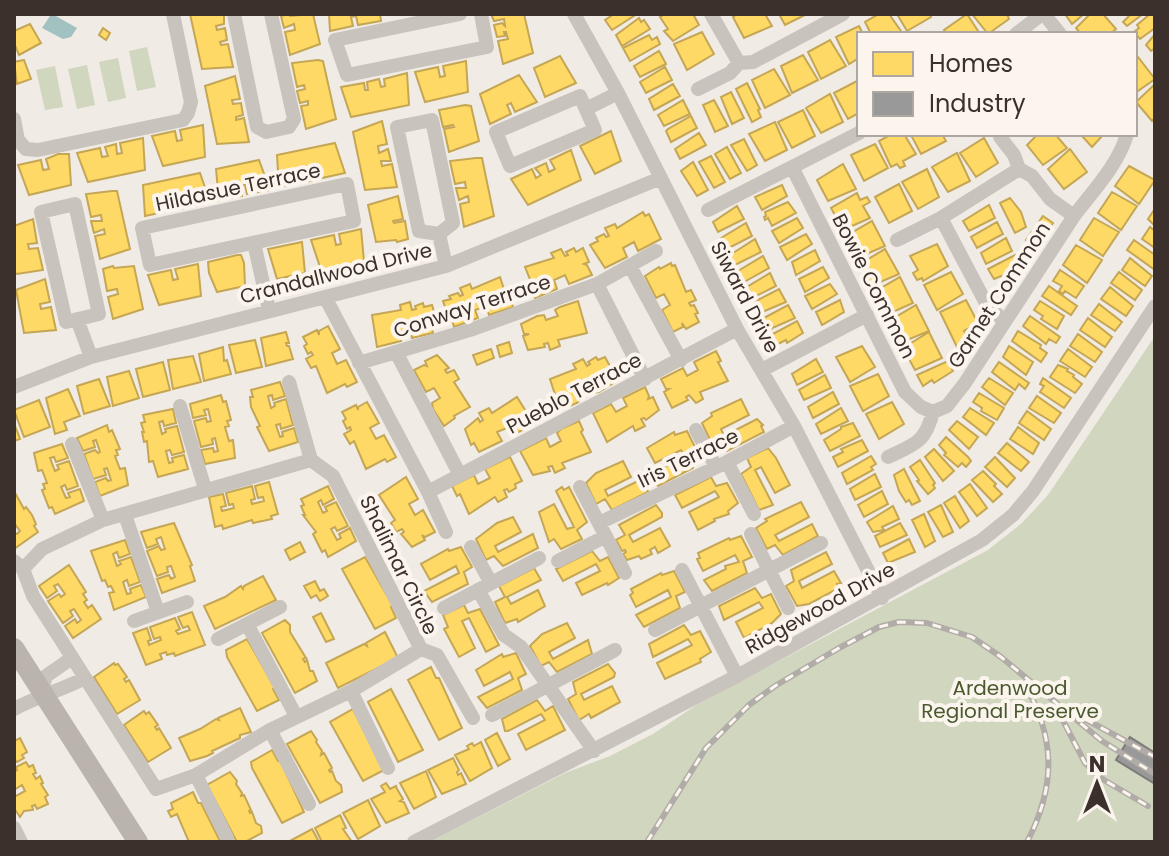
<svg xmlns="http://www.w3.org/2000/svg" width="1169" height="856" font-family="Poppins,sans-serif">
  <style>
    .green { fill: #d1d6bf }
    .water { fill: #a1c2c1 }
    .homes { fill: #ffd966; stroke: #c4a654; stroke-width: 2 }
    .industry { fill: #999; stroke: #7d7a78; stroke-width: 2 }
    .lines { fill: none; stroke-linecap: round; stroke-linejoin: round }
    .street { stroke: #c9c3be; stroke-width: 14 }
    .secondary { stroke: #bab3ae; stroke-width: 20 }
    .rail-casing { stroke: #b1aca8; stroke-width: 6 }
    .rail { stroke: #fbf5ee; stroke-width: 3; stroke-dasharray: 9; stroke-linecap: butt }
    .labels { text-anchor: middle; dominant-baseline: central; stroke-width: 8; stroke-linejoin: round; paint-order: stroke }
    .street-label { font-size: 20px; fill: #3b302b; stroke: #fbf5ee }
    .park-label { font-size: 20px; fill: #4a5a2e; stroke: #fbf5ee }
  </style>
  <rect width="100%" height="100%" fill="#f0ebe5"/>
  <path class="green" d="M147 47 156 87 137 91 129 51Z
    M118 58 126 98 108 102 99 62Z
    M87 65 95 105 77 109 68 69Z
    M55 66 63 107 45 110 36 70Z
    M1155 336V842H429L565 773 610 756 653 734 698 704 988 550 1022 523 1048 495Z"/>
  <path class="water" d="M54 15 77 28 71 37 63 39 42 28 50 16Z"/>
  <path class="homes" d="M190 14H224V24L216 26 217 30 225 28 227 40 220 42 221 45 228 44 233 67 202 69Z
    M289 14 290 16 313 14 320 44 290 55 285 32 295 30 294 24 284 28 281 16Z
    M329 14H380L381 21 358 25 356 16 351 17 353 26 330 31Z
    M491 14H524L533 53 503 64 498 41 508 39 506 32H504L505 36 497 37 494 25 502 23 505 26 504 19 494 21Z
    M614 14H637L612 30 605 20Z
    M665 14H693L699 25 673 41 664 31 668 29 660 17Z
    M765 14 772 26 744 38 733 17 737 14Z
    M779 14H807L785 25Z
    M879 14H889L903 34H871L865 22Z
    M897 14H930L931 17 907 31Z
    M967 14 980 34H947L944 30Z
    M972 14H1007L1009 19 988 34Z
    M1065 14H1084L1072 24Z
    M1090 14H1103L1116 29 1110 34H1081L1076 28Z
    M1128 14H1143L1127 26 1123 22 1129 16Z
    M1150 14H1155V28L1140 39 1134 32 1139 28 1137 25Z
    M639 18 641 22 644 20 650 29 622 46 616 35Z
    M30 24 41 43 19 55 14 43V31Z
    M859 26 863 34H859V58L849 64 836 37Z
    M103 28 110 33 106 40 99 35Z
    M702 32 714 54 687 70 674 44Z
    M1155 34V48L1151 51 1146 45Z
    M649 35 652 40 657 37 660 44 630 61 623 48Z
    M830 40 846 66 821 79 808 52Z
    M659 51 666 64 640 77 634 66Z
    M803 55 818 80 792 93 781 66Z
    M560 56 576 83 545 97 534 68Z
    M1138 57 1155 79 1135 93V59Z
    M24 60 31 79 17 84 14 62Z
    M318 60 323 61 336 119 306 129 301 106 308 105V101L300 103 297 91 305 89 304 85 297 87 292 63Z
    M466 61 468 92 425 102 415 72 438 67 440 77 445 76 443 66Z
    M665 67 672 80 646 93 640 82Z
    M774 69 790 95 765 108 752 80Z
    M407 73 409 105 351 117 341 87 364 83 365 90H368L367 82 379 79 381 87 385 86 384 79Z
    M519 75 537 102 515 112 511 103 507 105 511 114 490 124 480 94Z
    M235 76 240 99 232 100 233 104 241 103 243 115 236 117V120L244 118 249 142 217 144 205 86Z
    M859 80V113L848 119 834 93Z
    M747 83 760 109 758 110 761 117 752 122 736 89Z
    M673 84 680 96 654 110 649 99Z
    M1155 84V118L1152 121 1136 102Z
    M731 92 744 118 732 124 721 97Z
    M830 94 843 122 821 133 806 108Z
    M683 100 690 114 664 126 658 115Z
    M714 100 728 126 715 132 703 105Z
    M465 105 471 106 479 141 449 152 444 129 454 127 453 125 443 127 439 110Z
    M803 110 815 136 792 148 778 122Z
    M691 116 697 128 671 142 666 131 668 129Z
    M382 121 387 144 378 146 379 153 388 149 391 161H381L382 166 392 164 397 187 365 190 353 132Z
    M775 122 787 150 765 161 749 134Z
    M203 125 205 157 163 166 152 136 175 131 177 141 182 140 180 130Z
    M611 131 621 161 595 174 580 146Z
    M699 133 706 145 680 159 675 149Z
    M892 134H904L916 154 903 161 905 166 900 168 897 164 891 167 879 141Z
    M942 134 946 141 921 154 911 135Z
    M1038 134H1055L1067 148 1043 165 1027 145Z
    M1084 134H1104L1092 147 1082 136Z
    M143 138 145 170 88 182 77 153 100 148 102 157 108 156 105 147 116 144 117 154 122 153 120 143Z
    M984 138 998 163 976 177 960 153Z
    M744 139 757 165 747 171 731 145Z
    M335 143 345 173 322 178 320 168 314 170 318 179 306 182V171L300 172 302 182 279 187 277 155Z
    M875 144 888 168 864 181 851 155Z
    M727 147 741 173 730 179 715 154Z
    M1070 149 1087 172 1064 189 1048 169Z
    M571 150 581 180 528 205 511 179 532 169 536 178 541 175 535 168 546 163 549 172 555 169 550 160Z
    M957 153 970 181 948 192 932 167Z
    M58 154H69L71 185 29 195 18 165 41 160 43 170 49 169 46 159Z
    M711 156 725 182 714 188 699 162Z
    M476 158H482L494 216 464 227 460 204 469 202 468 196 459 200 456 188H466L465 182 455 184 450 161Z
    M259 160 270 190 247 194 245 185 240 186 242 196 219 200 216 169Z
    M693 162 708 190 697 196 681 171Z
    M843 164 856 189 828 201 817 180Z
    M1129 166 1155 180 1139 204 1115 186Z
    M927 169 939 197 918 209 902 182Z
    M200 173 210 202 188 207 186 197 180 198 184 208 172 211V200L166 201 168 211 145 216 143 185Z
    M899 184 912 211 889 223 875 197Z
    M782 185 787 196 762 210 755 197Z
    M112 191H117L130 249 100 259 95 236 105 234 104 229 94 233 91 221H102L101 215 91 217 86 194Z
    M1112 192 1137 206 1121 230 1098 213Z
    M857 193 860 200 867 197 870 202 863 206 870 218 843 230 831 208Z
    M398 196 403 219 393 221 394 223 405 221 408 239 397 242 396 240 376 242 368 205Z
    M1010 198 1021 212 1026 227 1015 233 1000 203Z
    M788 202 796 213 772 226 768 218 765 220 764 217 766 216 765 212Z
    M989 205 995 218 969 231 963 221Z
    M737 206 744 219 718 232 713 222Z
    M1154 210 1155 211V226L1148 219Z
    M643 212 645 216 649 214 661 239 638 251 634 242 623 248 627 257 605 268 590 245 598 241 596 238 604 234 606 237 609 236 605 228 615 224 617 228Z
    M1043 216 1053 223 1038 248 1026 240Z
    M797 218 803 228 779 243 772 231Z
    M1094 218 1119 232 1103 256 1080 240Z
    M33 219 37 243 28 244 29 249 38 248 43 270 17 274 14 272V226Z
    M872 221 885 246 857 258 846 236Z
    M997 222 1003 234 977 248 971 237Z
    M746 223 752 236 727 249 721 238Z
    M1150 227 1155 231V248L1142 239Z
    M361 229 364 261 321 270 311 240 334 235 336 245 341 244 339 234Z
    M806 234 812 244 787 260 780 247Z
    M1006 238 1012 251 986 264 981 253Z
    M755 239 761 252 735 265 730 255Z
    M1134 240 1155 255V270L1127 250Z
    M302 242 305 273 277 279 268 249Z
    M937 244 948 266 923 281 922 278 917 280 913 273 918 270 910 256Z
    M1076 245 1102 260 1087 283 1063 265Z
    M574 248 576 252 583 248 589 262 584 264 587 265 592 275 569 284 565 275 554 280 557 289 535 298 530 289 533 287 525 267 554 258 551 253 561 249 565 256 568 255 566 252Z
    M885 249 899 274 871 286 860 264Z
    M815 250 820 261 796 275 792 262Z
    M237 255H241L244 263 245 286 217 292 209 273 208 262Z
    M1015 255 1021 268 994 279 988 269Z
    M763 256 769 268 744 282 738 271Z
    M1130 258 1152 276 1145 286 1122 270Z
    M671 263 672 266 675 265 686 292 691 290 696 300 689 303 691 306 694 305 698 313 695 314 699 322 686 329 682 323 683 327 673 332 662 310 670 305 664 294 656 298 645 276 659 267 660 269Z
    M198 264 201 296 159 305 148 275 171 270 173 280 178 279 175 269Z
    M113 266 114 268 134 266 143 309 113 319 108 297 118 294 117 289 107 291 103 269Z
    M823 267 829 278 805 292 799 279Z
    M1060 270 1084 286 1076 298 1065 291 1063 294 1059 291 1062 286 1053 281Z
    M951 272 963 294 937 310 924 285Z
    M1119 272 1142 290 1135 300 1111 283Z
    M770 273 776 286 752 298 747 287Z
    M500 277 507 298 510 297 513 307 489 315 486 306 475 310 478 318 454 327 451 316 454 314 448 316 443 301 451 299 449 296 458 293 460 296 463 295 460 288 470 284 472 289Z
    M900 277 913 303 886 315 874 292Z
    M45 279 50 302 40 304 41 309 51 307 56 330 24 333 16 290Z
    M830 284 837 294 812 309 805 296Z
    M1049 286 1077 306 1071 315 1042 296Z
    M1110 287 1133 306 1126 316 1101 299Z
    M779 289 786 302 760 313 754 302Z
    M840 300 844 312 822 325 816 312Z
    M966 300 978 323 964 331 969 340 957 347 940 312Z
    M578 301 587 333 558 340 560 346 550 350 548 343 544 344 545 347 528 350 523 336 529 334H524L521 324 537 316 544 315 546 320 558 316 555 310 560 307Z
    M1040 301 1064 316 1057 329 1041 319 1043 316 1034 310Z
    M410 302 412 310 416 309 415 306 423 303 424 307 432 305 436 319 430 321 434 322 435 327 432 328 433 333 412 338 410 329 398 332 401 341 377 347 372 315 401 310 400 305Z
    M1099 304 1122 322 1115 331 1091 315Z
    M788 305 795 318 768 330 762 319Z
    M916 305 929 331 900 343 889 321Z
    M1030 316 1060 337 1056 343 1049 339 1046 344 1023 326Z
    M1088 318 1112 337 1105 347 1080 330Z
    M797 321 803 333 787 343 786 340 776 345 771 335Z
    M328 326 340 349 332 353 337 364 346 360 357 382 347 387 345 384 327 393 316 366 311 368 306 359 313 355 311 352 308 354 304 346 307 344 303 337 317 330 319 335V331Z
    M1018 331 1041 345 1040 348 1047 353 1041 362 1012 341Z
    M286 332 289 343H286L287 346H289L293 359 266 366 261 338Z
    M929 332 942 358 915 370 903 348Z
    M1078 334 1102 352 1095 362 1070 346Z
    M255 340 262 367 236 373 229 345Z
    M509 342 512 353 500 357 497 346Z
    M862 346 875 367 850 382 836 357Z
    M1009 346 1033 362 1026 375 1003 357Z
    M223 347 224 361 227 360 231 374 204 381 199 354Z
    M491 349 494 358 477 365 473 355Z
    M1068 349 1092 367 1085 377 1060 361Z
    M716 351 721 361 718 362 728 381 700 392 703 399 696 403 689 395 686 397 688 400 672 408 664 392 669 389H666L661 379 683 368 687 376 698 370 694 362Z
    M437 355 449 368 445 370 447 373 454 370 459 379 454 382 470 407 454 416 455 418 444 426 433 409 432 403 440 398 434 388 426 392 414 370 424 365 427 366 425 361Z
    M193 356 201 382 173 389 168 360Z
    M596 357 598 360 605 357 612 370 607 372 610 373 615 382 599 392 593 393 591 388 580 394 582 399 577 403 560 410 550 379 576 369 573 364 583 359 587 366 590 364 588 362Z
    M816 359 823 372 797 385 792 374Z
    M948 361 953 371 934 383 932 380 923 386 917 375Z
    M163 362 170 390 143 397 136 369Z
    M999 362 1029 383 1025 389 1019 384 1015 390 992 372Z
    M1058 365 1068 369 1067 371 1074 375 1073 377 1082 384 1075 393 1050 377Z
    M129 371 139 398 113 406 107 377Z
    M878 374 889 396 863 411 850 386Z
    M825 375 831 388 804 400 799 390Z
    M989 378 1013 393 1005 405 982 387Z
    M1043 378 1071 398 1064 408 1040 392 1044 386 1040 384Z
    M99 379 110 406 84 414 77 386Z
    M280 382 285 396 273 400 272 395 268 396 271 408 275 406 274 403 286 399 293 425 281 429 280 424 276 425 280 437 283 436 282 432 294 428 298 442 269 451 257 427 260 426 251 407 250 397H253L251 390Z
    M645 387 649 396 648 399 653 397 659 410 646 420 644 418 641 419 645 426 635 431 633 426 607 442 593 413 611 404 616 412 627 406 623 398Z
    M68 389 80 416 64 422 67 430 55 434 46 398Z
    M833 392 839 404 813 418 808 407Z
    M979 393 1004 408 997 420 981 411 982 408 973 402Z
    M221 395 223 402 226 401 231 420 227 421 229 426 225 427 229 441 233 440 235 458 205 464 201 450 213 448 214 452 218 451 215 438 212 439 213 444 201 447 194 421 206 418 207 422 211 421 208 409 204 410 206 415 193 418 190 404Z
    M1037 396 1061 413 1054 423 1029 408Z
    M517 397 534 424 513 435 509 427 497 432 502 441 479 452 474 443 471 445 465 429 478 418 480 422 483 420 479 413 489 408 492 413Z
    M741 399 749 415 721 429 724 436 757 419 763 425 761 426 764 432 727 451 721 439 712 444 702 423 712 416 711 413Z
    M39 400 50 427 24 437 14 410Z
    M367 402 379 423 370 428 376 439 384 435 396 457 387 462 385 459 366 469 354 441 350 444 344 434 351 430 350 427 347 429 343 421 346 419 342 412 356 405 358 410V407Z
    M892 402 904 424 879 439 866 414Z
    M841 408 848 421 821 434 816 424Z
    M970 408 994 423 986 435 963 417Z
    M173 409 176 423 164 426 163 421 159 422 162 434 166 432 165 429 177 426 184 452 172 455 170 450 166 451 169 463 173 462 172 458 184 455 188 469 158 477 153 461 149 462 147 441 144 442 142 432H144L141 423 145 422 143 415Z
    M1027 411 1051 429 1044 440 1019 423Z
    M579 421 583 430 581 432 591 452 562 463 565 468 555 473 552 466 548 467 550 471 533 475 520 451 546 438 550 447 561 441 557 433 561 429Z
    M957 421 978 437 969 449 949 430Z
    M14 423 20 439 14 441Z
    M853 423 860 436 830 451 824 440 841 429V427Z
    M107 425 109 432 112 430 120 449 116 450 118 455 115 456 120 469 125 468 128 485 100 496 95 482 106 478 108 481 111 480 107 468 104 469 106 475 93 479 84 454 95 450 98 453 100 452 96 440 93 441 95 447 83 451 77 438Z
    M1018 427 1039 443 1033 454 1010 439Z
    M687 431 697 451 689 455 693 468 658 486 649 475 685 457 681 450 655 463 647 448 674 432 675 435Z
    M946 437 968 457 971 461 966 467 962 463 958 467 944 455 946 453 939 445Z
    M862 440 868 451 838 467 833 457 843 452 841 449Z
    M1007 443 1029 462 1021 471 998 453Z
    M62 444 68 458 56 462 54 457 50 458 55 471 59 469 57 465 69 461 78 486 67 490 65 485 61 487 66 498 70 497 68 493 80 489 84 501 55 514 52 507 49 508 42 490 45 489 43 484 47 483 42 470 38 471 34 453Z
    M768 448 776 458 790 485 775 493 761 467 755 470 773 505 759 510 741 474 751 467 747 458Z
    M934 449 954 471 943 481 925 457Z
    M871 456 876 464 871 467 873 470 847 484 842 473Z
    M510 457 522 481 515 484 516 488 509 492 507 489 504 490 507 497 498 502 495 497 469 514 460 494 457 496 452 486 474 475 478 484 490 478 485 469Z
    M995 457 1015 478 1007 487 985 467Z
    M920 460 935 483 933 485 935 488 928 494 917 481 919 480 910 467Z
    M623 461 631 477 605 490 608 496 644 478 648 492 612 510 605 499 596 504 586 483 596 473Z
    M904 469 920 501 912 505 909 500 906 502 899 491 894 475Z
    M983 471 996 484 994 486 1002 494 993 502 972 480Z
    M875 474 881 487 855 500 850 489Z
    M406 477 418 499 409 504 415 515 423 510 435 532 425 537 422 535 425 540 412 547 401 534 404 532 402 529 396 532 391 523 395 520 379 495Z
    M711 477 716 486 727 483 738 503 728 511 729 514 714 519 715 521 698 530 689 512 719 497 715 491 682 508 675 495Z
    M269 482 278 514 271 516 272 519 253 523 252 520 223 529 222 525 215 527 209 497 223 494 226 506 221 507 222 511 234 508 233 504 229 505 226 493 252 486 255 499 251 500 252 504 264 501 263 497 258 498 255 486Z
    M970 484 987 508 977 516 959 492Z
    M328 486 334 499 323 505 321 500 318 502 323 513 327 511 325 507 336 502 348 526 337 531 335 527 331 529 337 540 341 538 339 534 350 528 356 541 328 557 325 550 322 552 313 534 316 532 303 515H305L301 506 304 505 301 499Z
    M562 487 564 490 569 487 587 522 577 530 582 539 561 549 554 539 549 542 539 512 554 504 567 529 574 527 556 491Z
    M14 491 24 509 26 507 32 515 36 524 34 526 38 532 14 549V532L17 534 20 531 14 523Z
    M882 491 888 504 864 517 858 505Z
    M955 496 969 521 960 528 944 503Z
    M801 502 809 517 775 535 779 541 812 524 818 536 783 555 775 545 767 549 756 528 767 521 765 519Z
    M656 505 662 513V517L629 535 633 542 660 528 670 546 658 553 655 547 650 550 652 554 641 559 639 556 627 560 623 554 626 552 625 550 622 551 616 540 625 535 619 525Z
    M941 505 953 532 943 537 928 512Z
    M893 506 899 519 882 527 884 530 873 532 867 522Z
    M924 514 935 541 925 547 912 520Z
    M513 517 521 532 495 546 498 552 533 534 538 548 503 566 494 556 486 560 476 539 497 523Z
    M174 523 192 565 190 566 195 581 162 593 157 579 169 575 171 579 175 577 171 566 167 567 168 572 157 576 147 551 159 546 161 550 165 549 161 537 156 539 158 544 147 548 141 532Z
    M900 523 907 535 880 547 875 536Z
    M741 536 752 557 743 561 747 573 712 591 704 580 726 569 725 566 739 562 735 555 703 571 697 559 700 558 698 553 729 538 730 540Z
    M909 539 915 552 888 563 883 553Z
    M125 540 130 554 119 558 117 552 113 554 117 566 121 564 119 561 131 557 140 582 129 586 127 580 123 582 127 594 131 593 130 589 141 585 146 597 114 610 109 593 114 592 111 586 108 587 105 580 102 581 91 551Z
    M300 542 305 552 290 560 285 550Z
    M461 547 472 567 464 572 468 584 432 602 424 591 459 573 456 566 430 580 421 564 448 549 449 551Z
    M592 551 600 561 608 557 619 578 608 585 607 583 582 595 576 583 600 571 596 564 563 581 556 569Z
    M826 552 832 564 799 581 802 588 834 571 841 583 837 584 839 588 809 604 797 606 786 586 794 581 791 570Z
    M365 557 393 606 391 607 396 618 375 629 342 569Z
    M69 565 86 592 83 594 87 600 84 602 88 608 92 605 101 619 73 638 65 626 75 619 77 623 81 620 74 609 70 611 73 616 63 623 48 601 59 594 61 597 65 594 58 584 54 586 57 591 47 598 39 586Z
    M534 568 541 580 507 597 511 604 538 590 545 606 518 622 517 619 505 623 495 602 505 597 499 586Z
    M674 571 685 592 676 596 680 608 644 627 636 615 671 597 668 590 636 607 630 595 633 593 631 589 661 573 662 575Z
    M263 576 276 600 215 629 204 606 225 597 241 586 243 589 244 586Z
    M315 581 320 591 324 589 328 596 320 601 316 595 311 598 304 586Z
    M755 588 762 598 771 594 781 614 772 623 744 638 736 622 763 608 759 602 724 620 719 606Z
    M464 605 468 613 480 609 499 645 486 652 469 618 462 621 475 648 459 657 444 629 448 627 443 615Z
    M192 612 205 645 175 656 174 653 167 655 166 652 160 654 162 659 146 665 133 633 147 628 151 640 148 641 149 645 161 640 160 637 154 639 150 627 175 618 180 629 176 631 178 634 190 630 188 626 183 628 178 617Z
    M321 613 334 639 326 642 313 617Z
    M285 620 290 625V632L306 658 303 659 305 662 307 660 310 671H313L317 681 295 693 262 633Z
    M567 623 575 638 549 652 553 659 588 640 592 654 557 672 549 662 541 666 530 646 542 634Z
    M684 625 691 635 700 631 711 652 700 659 701 662 665 679 657 663 692 645 688 639 653 657 649 644Z
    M385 632 398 658 338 688 326 663 364 644 367 646 366 643Z
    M247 639 275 688 273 689 279 700 257 711 227 657 226 650Z
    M516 653 526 674 518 678 522 690 487 708 478 697 513 679 510 672 484 686 476 670 502 654 503 657Z
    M114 663 115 665 118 664 127 677 124 679 126 682 129 680 140 700 117 714 94 677Z
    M608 664 615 673 614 677 581 694 584 700 612 686 620 702 591 718 589 714 579 720 568 699 576 694 573 682Z
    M431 667 436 678H439L462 728 439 740 408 680Z
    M391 689 423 750 398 762 368 702Z
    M537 700 545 711 553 706 565 730 526 750 518 734 545 720 541 714 508 731H505L502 719Z
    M240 708 251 732 240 735V738L212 751 213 753 207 756 190 761 179 738 200 729 216 719 219 720 218 718Z
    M353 709 384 770 363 781 330 722Z
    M144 711 146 714 149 712 158 725 155 727 157 730 159 728 171 748 148 762 124 725Z
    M311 731 317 740 316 742 322 751 321 755 324 753 332 768 329 770 330 772 332 771 336 781 341 785 342 792 320 803 287 744Z
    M497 733 510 759 498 766 485 740Z
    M20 738 27 752 22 755 24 758 17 762 14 759V741Z
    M481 742 492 768 470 781 455 755 469 749 467 746 472 743 474 746Z
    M272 750 278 761 280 760 304 812 282 823 252 768 251 762Z
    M453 758 459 770 457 772 458 775 461 773 466 784 442 794 428 770Z
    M26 762 29 767 33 765 36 773 33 774 36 779 40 776 43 783 41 784 48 795 45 797 48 804 37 809 35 805 32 806 33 810 24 811 20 817 14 808V797L25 791 22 785 14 790V772L17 770 16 767Z
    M426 771 436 797 414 809 400 783Z
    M230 772 237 781 236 784 242 793 241 796 244 795 251 810 249 811 250 813 252 812 256 823 261 826 262 833 245 842H237L207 785Z
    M386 783 390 789 396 786 397 789 403 799 400 801 404 802 409 813 386 823 371 799 385 792 381 786Z
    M193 792 198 803H201L220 841 189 842 177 814 171 817 168 811 173 809 171 803Z
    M368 800 380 826 358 839 343 813Z
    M340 815 346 828 343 829 352 842H322L315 828Z
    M312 829 319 842H288Z"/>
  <path class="industry" d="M1130 737 1155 753V784L1116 760Z"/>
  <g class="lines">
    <path class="street" d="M234 14 257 127 266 132 289 127 294 119 271 14
      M460 14 335 40 347 75 487 47 481 14
      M574 14 618 93 737 329 794 426 882 598
      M711 14 739 63
      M1044 14 1060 34
      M1016 34 1042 14
      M698 89 730 73 739 63 753 62 843 14
      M580 96 595 130 510 166 496 132Z
      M586 109 618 93
      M14 119 18 140 26 149 38 150 183 120 188 113 191 102 173 14
      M432 120 453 223 439 234 419 231 397 127Z
      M1000 137 1014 155 1019 169 1032 176 1050 199 1074 216
      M792 167 905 392 921 407 933 412
      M347 184 354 221 150 265 142 228Z
      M75 204 99 314 66 322 41 212Z
      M708 210 859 133
      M941 218 988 307 1005 321
      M439 234 446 266
      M897 240 941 218 1019 169
      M254 243 269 310
      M630 266 681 360
      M597 284 645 379
      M325 297 428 492 446 532
      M77 319 91 357
      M396 352 460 475
      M359 363 473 329 597 284 656 251
      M762 370 867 315
      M289 382 311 460
      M14 387 91 357 446 266 661 178
      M180 406 205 489
      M696 430 716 467
      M72 444 103 520
      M888 457C915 444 925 443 933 412L947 406 965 383 1074 216C1092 192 1119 164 1127 134
      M311 460 333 476 421 649
      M727 462 754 514
      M580 487 625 573
      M428 492 737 329
      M125 515 158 612
      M599 523 727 462 794 426
      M751 534 788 608
      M471 547 491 583
      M14 561 23 569 33 596 156 789 196 775 270 730 351 691 421 649
      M558 561 606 536
      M23 569 42 549 103 520 311 460
      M682 570 737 676
      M478 590 504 635 521 647 594 751
      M444 608 539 558
      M134 621 187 602
      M247 624 296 716
      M655 630 821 543
      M218 639 280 607
      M421 649 437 655 473 718
      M351 691 388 768
      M41 694 46 676 72 658
      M14 709C38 696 62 690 85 678
      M492 715 615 650
      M270 730 309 804
      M196 775 227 838
      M14 828 21 842
      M414 842 737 676 982 540 1013 515 1033 491 1155 306"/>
    <path class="secondary" d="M14 648 138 842"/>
    <g class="rail-casing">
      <path id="rail" d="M1024 683C1056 738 1056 786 1027 842
        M1057 709 1085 763 1104 780 1148 806
        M1085 719 1155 757
        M647 842 706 748 749 705 775 686 839 648 879 627 899 622 927 623 972 637 1001 657 1102 741 1155 774"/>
    </g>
    <use href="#rail" class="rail"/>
  </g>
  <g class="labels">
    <g class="street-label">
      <text transform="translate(238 187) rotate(-12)">Hildasue Terrace</text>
      <text transform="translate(336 273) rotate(-14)">Crandallwood Drive</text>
      <text transform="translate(874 286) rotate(63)">Bowie Common</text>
      <text transform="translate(999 295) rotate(-57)">Garnet Common</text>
      <text transform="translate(745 297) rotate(62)">Siward Drive</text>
      <text transform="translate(472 306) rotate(-18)">Conway Terrace</text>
      <text transform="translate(574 393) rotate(-28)">Pueblo Terrace</text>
      <text transform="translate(688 458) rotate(-26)">Iris Terrace</text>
      <text transform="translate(399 565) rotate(64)">Shalimar Circle</text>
      <text transform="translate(820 608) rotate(-29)">Ridgewood Drive</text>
    </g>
    <g class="park-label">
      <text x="1010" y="688">Ardenwood<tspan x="1010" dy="23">Regional Preserve</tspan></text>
    </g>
  </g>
  <rect width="1169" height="856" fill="none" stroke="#3b302b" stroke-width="32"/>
  <rect x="857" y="32" width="280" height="104" fill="#fbf5ee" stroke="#aea6a0" stroke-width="2"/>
  <rect x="873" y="52" width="40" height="24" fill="#ffd966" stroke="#aea6a0" stroke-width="2"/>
  <text x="929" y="72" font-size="24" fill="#3b302b">Homes</text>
  <rect x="873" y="92" width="40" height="24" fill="#999999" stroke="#aea6a0" stroke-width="2"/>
  <text x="929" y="112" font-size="24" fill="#3b302b">Industry</text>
  <g transform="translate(1097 784)" stroke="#fbf5ee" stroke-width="6" paint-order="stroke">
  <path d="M0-6L14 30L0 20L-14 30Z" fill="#3b302b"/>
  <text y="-12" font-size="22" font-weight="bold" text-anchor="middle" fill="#3b302b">N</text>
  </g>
</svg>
